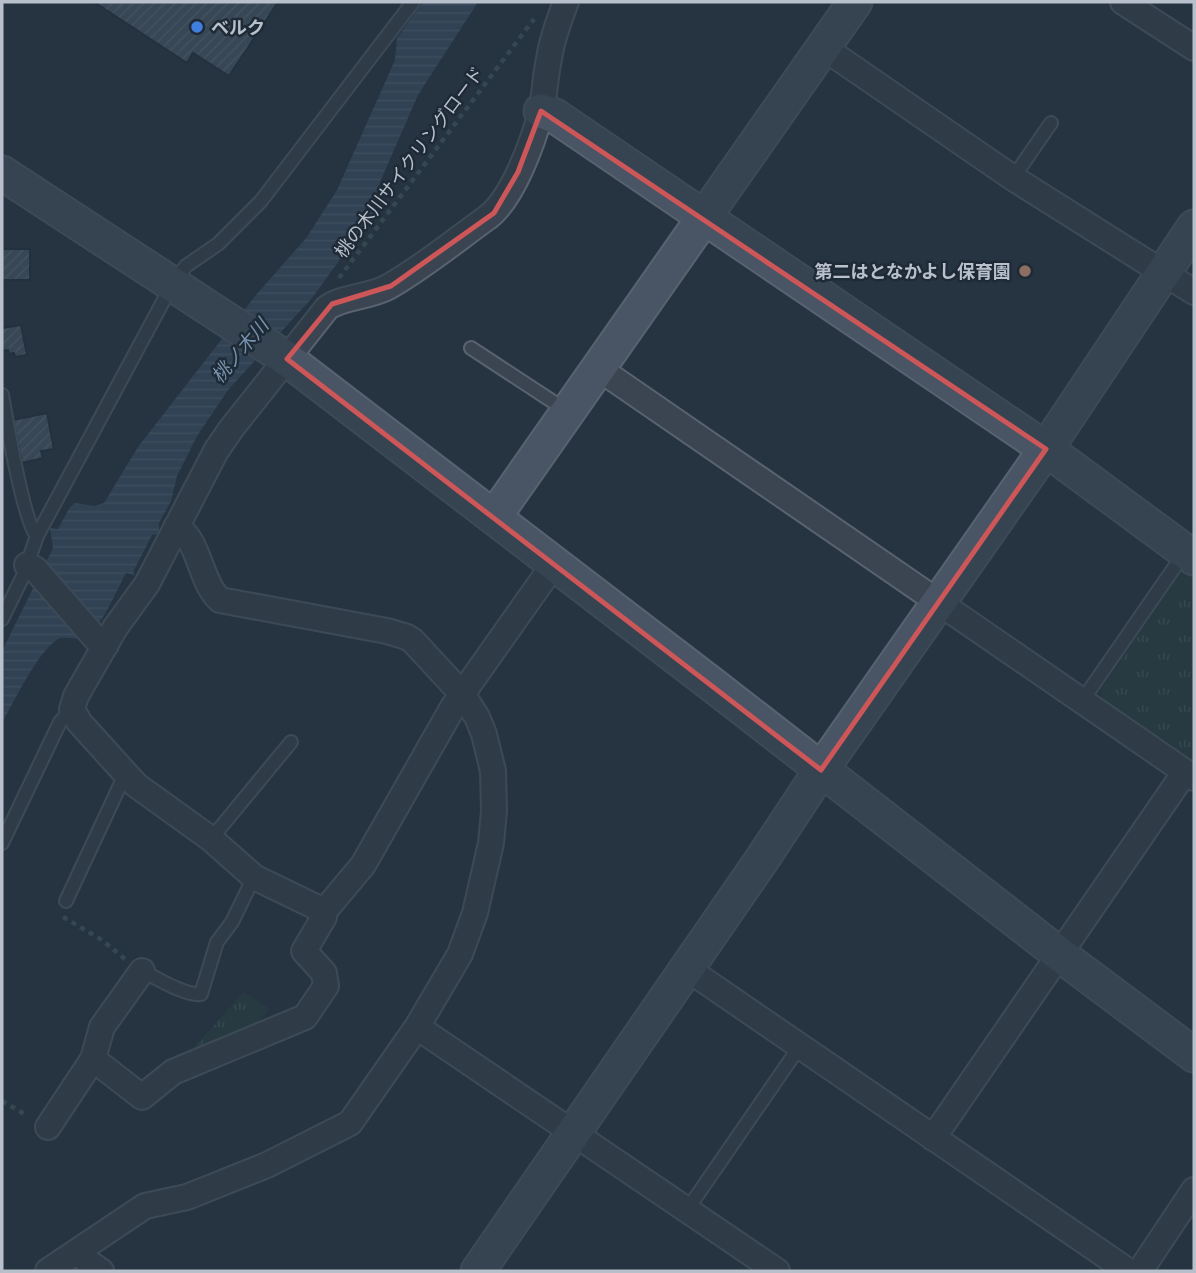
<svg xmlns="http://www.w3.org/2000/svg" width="1196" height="1273" font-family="Roboto,'Noto Sans JP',sans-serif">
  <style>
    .park { fill: url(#park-tufts) }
    .water { fill: url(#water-rules) }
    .building { fill: url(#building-hatch); stroke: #212c39; stroke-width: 2 }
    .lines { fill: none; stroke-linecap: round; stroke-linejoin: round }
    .lane-casing { stroke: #58636f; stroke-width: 16 }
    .street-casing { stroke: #58636f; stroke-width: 28 }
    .secondary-casing { stroke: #58636f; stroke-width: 37 }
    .path { stroke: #475e5f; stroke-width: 4.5; stroke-dasharray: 5 5; stroke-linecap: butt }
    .lane { stroke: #3b4551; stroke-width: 12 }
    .street { stroke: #3b4551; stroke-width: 24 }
    .secondary { stroke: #495564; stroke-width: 33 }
    .marked { fill: none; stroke: #cd5659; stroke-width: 5; stroke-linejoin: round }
    .shop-dot { fill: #3f7fe0; stroke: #1f2a37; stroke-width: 2.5 }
    .education-dot { fill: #8d6e63; stroke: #1f2a37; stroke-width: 2.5 }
    .labels { text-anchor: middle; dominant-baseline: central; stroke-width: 5; stroke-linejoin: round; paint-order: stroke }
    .poi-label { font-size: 18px; font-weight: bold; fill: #b7c0cb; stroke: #1f2a37; text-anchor: start }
    .street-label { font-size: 18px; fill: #b7c0cb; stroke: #1f2a37 }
    .water-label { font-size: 19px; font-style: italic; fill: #7893ae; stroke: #1f2a37 }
  </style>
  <defs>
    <pattern id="park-tufts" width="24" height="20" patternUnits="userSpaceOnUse" patternTransform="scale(1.75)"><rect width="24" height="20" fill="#284143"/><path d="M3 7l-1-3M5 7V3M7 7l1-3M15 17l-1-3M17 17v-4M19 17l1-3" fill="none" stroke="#455b5d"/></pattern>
    <pattern id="water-rules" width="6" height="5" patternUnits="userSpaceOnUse" patternTransform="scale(1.75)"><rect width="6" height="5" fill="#3c526a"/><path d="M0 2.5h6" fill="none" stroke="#56697e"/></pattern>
    <pattern id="building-hatch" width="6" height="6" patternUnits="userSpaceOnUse" patternTransform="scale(1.75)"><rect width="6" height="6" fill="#4f5d6d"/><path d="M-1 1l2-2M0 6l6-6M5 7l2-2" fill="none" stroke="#667280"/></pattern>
  </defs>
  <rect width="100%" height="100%" fill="#263442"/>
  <path class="park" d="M1191 572 1194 574V765L1102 700 1100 691 1179 574Z
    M244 992 269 1009 255 1026 188 1054Z"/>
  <path class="water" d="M423 2H478L418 95 380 182 374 200 376 210 312 298 228 390 197 436 177 476 171 501 159 523V534L152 535 133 572 135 575 126 573C118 588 100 630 86 637 75 642 64 633 55 641 35 657 15 700 2 723V651L53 548 50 528 58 529 70 507 75 503 94 506 104 503 138 447 256 295 307 237 337 190 395 60 397 38Z"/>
  <path class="building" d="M94 2H278L229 76 193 53 187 63Z
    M2 249H30V280H2Z
    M21 325 27 355 15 357 14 353 9 354 8 350 2 351V328Z
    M47 413 54 449 41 451 43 458 22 463 13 420Z"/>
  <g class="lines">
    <g class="lane-casing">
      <path id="lane" d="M1013 178 1051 123
        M471 348 567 411
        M2 395C6 418 24 524 37 536
        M2 619 23 576 37 536 173 283 186 266 218 244 261 201 413 2
        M1082 701 1185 552
        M211 839 291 742
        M2 843 60 722 72 709
        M66 901 122 781 126 776
        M142 971C157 978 185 996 201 994L217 942 232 922 254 877
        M687 1210 800 1046"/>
    </g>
    <g class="street-casing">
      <path id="street" d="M1123 2 1194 48
        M824 48 1013 178 1194 292
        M598 368 1194 778
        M554 564 453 707 363 865 327 908H318L254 877 211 839 136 785 79 722 72 709 76 696 115 628 147 584 216 451 231 429 327 308C341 297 370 297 388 287 422 268 456 240 488 217 513 198 533 142 541 112 545 95 545 76 549 59 552 39 559 20 566 2
        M27 565 35 569 97 640 106 645
        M686 968 1128 1271
        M417 1027 777 1271
        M93 1059 142 1097 173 1072 305 1017 326 986 324 973 304 951 324 917 322 909
        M48 1127 93 1059 102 1027 142 971
        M933 1138 1185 772
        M80 1250 88 1262 101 1271
        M48 1271 145 1206 187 1197 267 1165 350 1123 417 1027 460 954 475 913 491 843 494 811 493 771 484 734 477 717 463 695 413 641 407 637 387 631 220 600C200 583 199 537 176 527
        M1140 1271 1194 1190"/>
    </g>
    <g class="secondary-casing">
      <path id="secondary" d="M541 111 555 116 1046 449 1194 558
        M2 173 287 359 714 686 1059 954 1194 1055
        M494 517 855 2
        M478 1271 763 858 821 770 1046 449 1194 227"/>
    </g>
    <path class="path" d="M339 278 534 19
      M63 917 102 940 125 959
      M2 1101 28 1116"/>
    <use href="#lane" class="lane"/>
    <use href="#street" class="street"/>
    <use href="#secondary" class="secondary"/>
  </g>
  <path d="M0 0H1196V1273H0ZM541 111 1046 449 821 770 287 359 332 304 391 286 494 213 518 172Z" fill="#263442" fill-opacity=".55" fill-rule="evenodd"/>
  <path class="marked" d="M541 111 1046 449 821 770 287 359 332 304 391 286 494 213 518 172Z"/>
  <circle class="shop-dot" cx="197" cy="27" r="7"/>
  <circle class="education-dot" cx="1025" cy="271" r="7"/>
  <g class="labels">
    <g class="poi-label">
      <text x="211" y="27">ベルク</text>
      <text x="1011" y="271" text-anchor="end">第二はとなかよし保育園</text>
    </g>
    <g class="street-label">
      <text transform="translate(409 162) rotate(-53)">桃の木川サイクリングロード</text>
    </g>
    <g class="water-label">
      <text transform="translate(240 351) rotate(-50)">桃ノ木川</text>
    </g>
  </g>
  <rect width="1196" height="1273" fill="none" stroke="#b7c0cb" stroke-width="7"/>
</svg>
